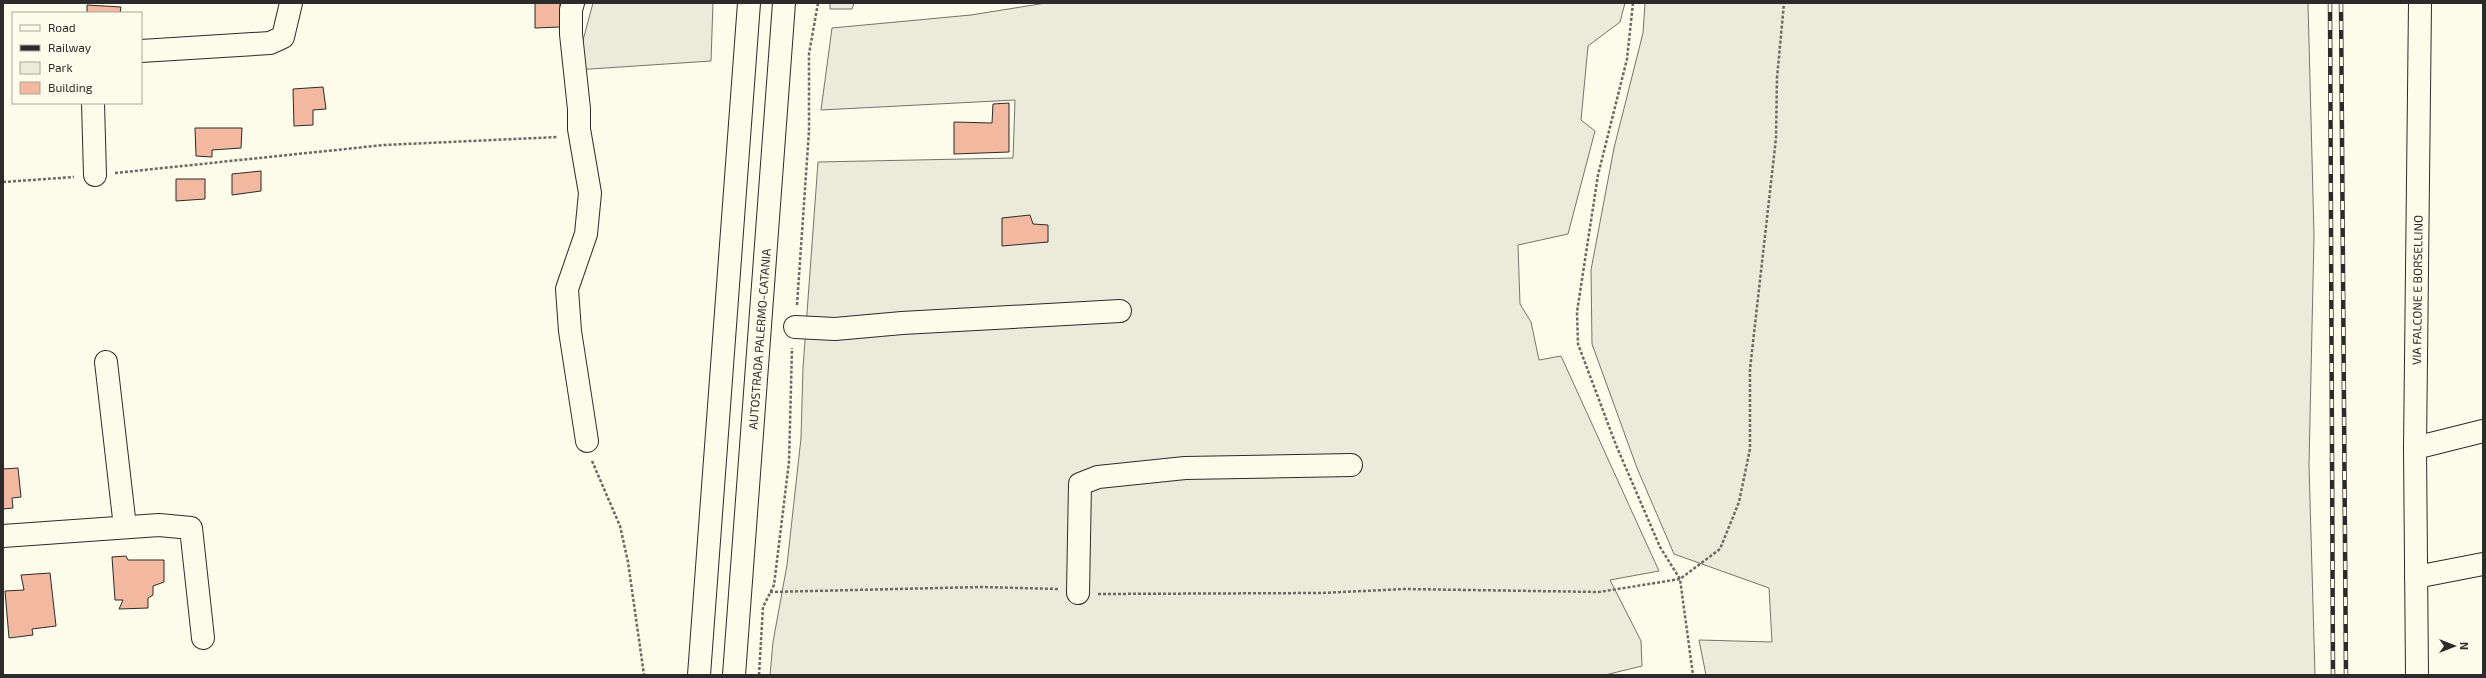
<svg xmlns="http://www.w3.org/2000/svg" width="2486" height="678" font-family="'Exo 2',sans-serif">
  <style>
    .green { fill: #ecebdb; stroke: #74746e }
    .building { fill: #f2b8a0; stroke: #2b2b2b }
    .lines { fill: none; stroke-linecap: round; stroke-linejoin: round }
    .minor-casing { stroke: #2b2b2b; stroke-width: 24 }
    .highway-casing { stroke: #2b2b2b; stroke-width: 24 }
    .path { stroke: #6a6964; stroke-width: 2.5; stroke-dasharray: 3 2; stroke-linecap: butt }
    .minor { stroke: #fdfbea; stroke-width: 22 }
    .highway { stroke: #fdfbea; stroke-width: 22 }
    .rail-casing { stroke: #2b2b2b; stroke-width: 4.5 }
    .rail { stroke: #fdfbea; stroke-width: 3; stroke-dasharray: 9; stroke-linecap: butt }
    .labels { text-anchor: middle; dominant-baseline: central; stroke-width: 3; stroke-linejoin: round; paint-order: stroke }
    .street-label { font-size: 12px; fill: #2b2b2b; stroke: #fdfbea }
  </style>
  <rect width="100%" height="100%" fill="#fdfbea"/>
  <path class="green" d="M593 3H713L711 61 575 70Z
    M830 3H854L852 9H830Z
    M1046 3H1625L1620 22 1588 46 1581 120 1595 131 1568 234 1518 245 1520 304 1531 322 1539 360 1561 356 1659 571 1610 580 1641 641 1642 666 1605 675H770L773 642 787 565 801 438 803 368 818 162 1013 158 1015 100 821 110 832 28 971 15Z
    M1645 3H2308L2314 236 2309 465 2315 675H1706L1699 640 1772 642 1769 588 1674 554 1637 468 1592 344 1591 270 1614 148 1643 33Z"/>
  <path class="building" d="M535 3H560V27L535 28Z
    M87 5 121 7 120 13H87Z
    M323 87 326 109 313 110V125L294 126 293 89Z
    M1009 103V152L954 154V122L992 123 993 104Z
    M195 128H242L241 148 212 150V157L196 156Z
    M261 171V191L232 195V174Z
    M176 179H205V199L176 201Z
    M1030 215 1033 224 1048 225V242L1002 246V218Z
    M18 468 21 497 12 498 13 508 3 509V469Z
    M126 556 128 560H164V582L153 586V595L148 598V608L119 609 123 600H115L112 557Z
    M50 573 56 626 32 629 33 635 9 638 5 591 24 590 21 575Z"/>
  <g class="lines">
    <g class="minor-casing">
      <g id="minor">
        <path d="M573 3 571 10V34L579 109V129L590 193 586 234 567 289 570 331 587 441"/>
        <path d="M141 51 270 43 283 37 291 3"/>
        <path d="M93 103 95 175"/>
        <path d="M795 327 835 329 902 323 1120 311"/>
        <path d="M106 362 125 527"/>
        <path d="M2415 448 2483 431"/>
        <path d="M3 536 159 525 191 528 203 638"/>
        <path d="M2416 577 2483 564"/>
        <path d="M1078 593 1080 484 1098 477 1185 468 1351 465"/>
        <path id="s1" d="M2417 675 2415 448 2420 3"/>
      </g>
    </g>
    <g class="highway-casing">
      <g id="highway">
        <path d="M699 675 749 3"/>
        <path id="s2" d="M734 675 784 3"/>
      </g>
    </g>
    <path class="path" d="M1633 3 1627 59 1598 175 1577 312 1578 344 1616 445 1660 547 1680 579 1693 675
      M115 173 384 145 558 137
      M3 182 74 177
      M797 305 809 131V54L818 3
      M592 461 620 526 628 562 644 675
      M770 592 981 587 1058 589
      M1098 594 1322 593 1405 589 1599 592 1680 579 1720 549 1739 502 1750 449V369L1776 138 1777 78 1784 3
      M759 675 763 607 774 585 789 462 792 348"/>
    <use href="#minor" class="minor"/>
    <use href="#highway" class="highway"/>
    <g class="rail-casing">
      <path id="rail" d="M2330 3 2333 675
        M2341 3 2346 675"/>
    </g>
    <use href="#rail" class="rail"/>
  </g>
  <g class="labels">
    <g class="street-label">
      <text stroke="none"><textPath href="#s1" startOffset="385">VIA FALCONE E BORSELLINO</textPath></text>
      <text stroke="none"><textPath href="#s2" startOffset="337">AUTOSTRADA PALERMO-CATANIA</textPath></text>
    </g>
  </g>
  <rect width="2486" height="678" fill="none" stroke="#2b2b2b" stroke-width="8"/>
  <rect x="12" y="12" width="130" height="92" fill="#fdfbea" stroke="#a9a89e"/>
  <rect x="20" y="25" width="20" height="6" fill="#fdfbea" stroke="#a9a89e"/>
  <text x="48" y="32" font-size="12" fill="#2b2b2b">Road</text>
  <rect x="20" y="45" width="20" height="6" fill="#2b2b2b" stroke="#a9a89e"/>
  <text x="48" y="52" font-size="12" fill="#2b2b2b">Railway</text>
  <rect x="20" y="62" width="20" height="12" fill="#ecebdb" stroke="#a9a89e"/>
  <text x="48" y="72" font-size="12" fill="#2b2b2b">Park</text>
  <rect x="20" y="82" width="20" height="12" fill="#f2b8a0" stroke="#a9a89e"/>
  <text x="48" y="92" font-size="12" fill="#2b2b2b">Building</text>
  <g transform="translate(2454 646) rotate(90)" stroke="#fdfbea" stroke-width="3" paint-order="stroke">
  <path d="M0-3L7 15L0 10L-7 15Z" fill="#2b2b2b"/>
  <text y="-6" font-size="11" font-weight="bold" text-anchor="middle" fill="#2b2b2b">N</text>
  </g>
</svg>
